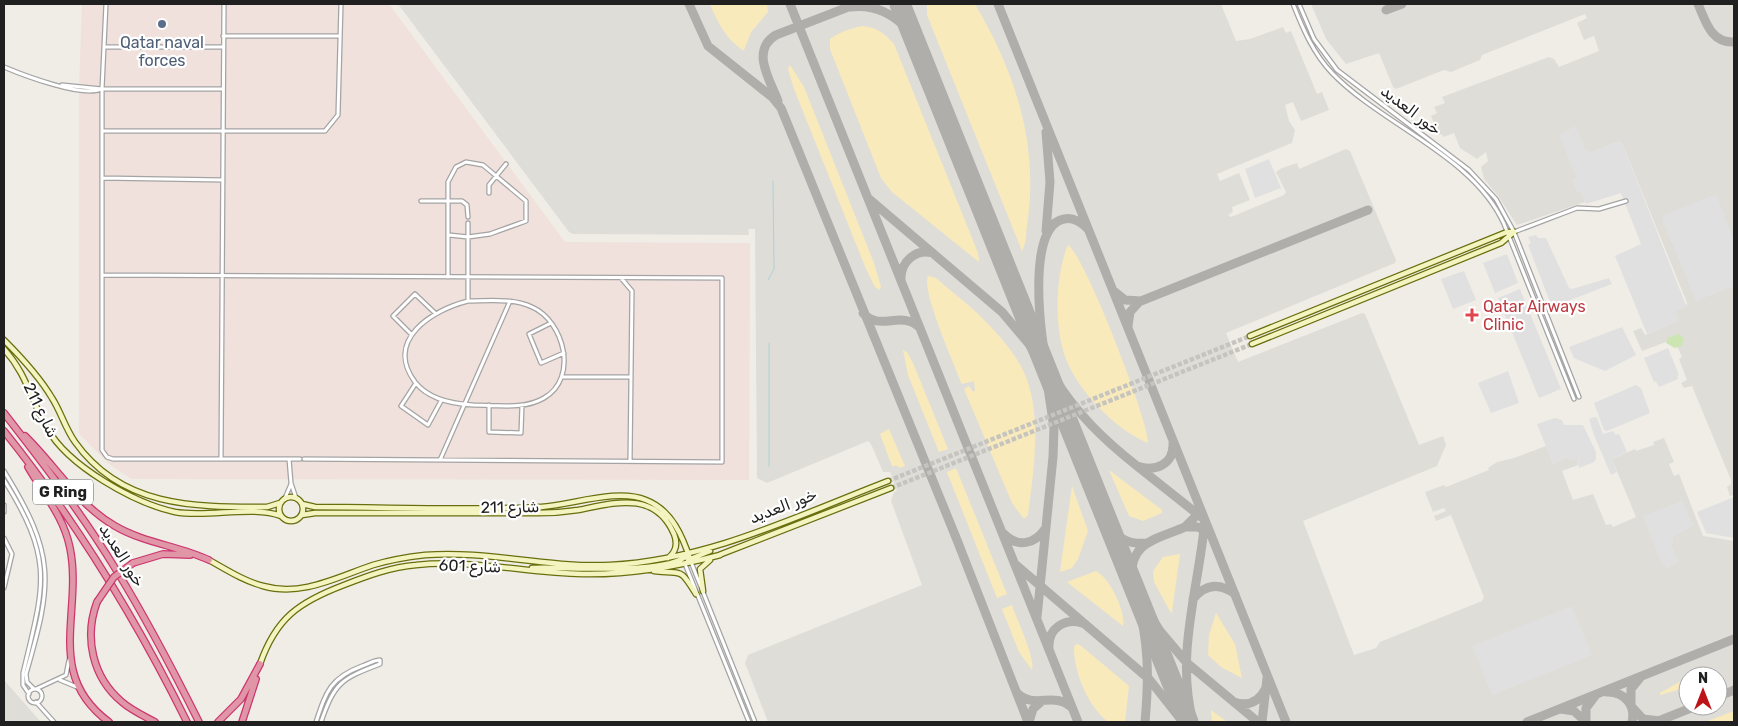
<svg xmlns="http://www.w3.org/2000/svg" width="1738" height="726" font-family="Rubik,Vazirmatn,sans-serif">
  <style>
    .military { fill: #f0e1dc }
    .airport { fill: #dfddd8; fill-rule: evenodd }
    .grass { fill: #cde5b2 }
    .sand { fill: #f9eabc }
    .parking { fill: #e0e0e0 }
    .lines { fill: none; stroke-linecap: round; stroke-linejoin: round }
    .stream { stroke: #acd1d9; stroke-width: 1 }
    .taxiway { stroke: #afaeaa; stroke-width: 9 }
    .runway { stroke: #afaeaa; stroke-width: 21 }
    .secondary-tunnel { stroke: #c6c4bf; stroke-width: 4.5; stroke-dasharray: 4.5 2; stroke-linecap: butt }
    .minor-casing { stroke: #a4a4a4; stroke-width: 5.5 }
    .secondary-casing { stroke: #696f0f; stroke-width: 7 }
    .motorway-casing { stroke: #cc366f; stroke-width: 8 }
    .minor { stroke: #fff; stroke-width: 3 }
    .secondary { stroke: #f4f4c1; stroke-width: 4.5 }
    .motorway { stroke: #e096a7; stroke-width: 5.5 }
    .motorway-bridge-casing { stroke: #cc366f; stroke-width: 8; stroke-linecap: butt }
    .motorway-bridge { stroke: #e096a7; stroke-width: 5.5 }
    .service-dot { fill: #5c6f8a; stroke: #fff; stroke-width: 2 }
    .health-dot { fill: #e0444e; stroke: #fff; stroke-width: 2 }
    .labels { text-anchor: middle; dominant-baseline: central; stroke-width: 4.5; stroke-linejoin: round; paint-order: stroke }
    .shield { fill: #fff; stroke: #636363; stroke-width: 1 }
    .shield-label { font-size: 15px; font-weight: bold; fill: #202020 }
    .service-label { font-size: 16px; fill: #4e5e75; stroke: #fff }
    .street-label { font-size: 16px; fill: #202020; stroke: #fff }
    .health-label { font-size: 16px; fill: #be3a42; stroke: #fff; text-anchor: start }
  </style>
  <rect width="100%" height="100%" fill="#f0ede7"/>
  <path class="military" d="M82 4H389L565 242 750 243 749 480 131 479 109 464 79 434V85Z"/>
  <path class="airport" d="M398 4H1221L1236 41 1250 39 1283 27 1286 33 1291 31 1317 94 1322 92 1329 110 1301 121 1293 102 1285 105 1289 121 1295 130 1292 143 1217 174 1220 181 1239 173 1250 200 1232 207 1233 212 1228 215 1231 217 1284 195 1286 192 1276 172 1282 168 1297 163 1299 169 1346 149 1350 151 1396 260 1395 263 1226 333 1238 362 1362 313 1365 314 1419 445 1443 436 1446 445 1437 466 1303 521 1354 655 1376 648 1380 642 1482 601 1484 597 1451 515 1436 521 1434 516 1446 511 1444 508 1433 512 1425 492 1444 485 1446 487 1489 470 1488 468 1497 462 1514 458 1546 446 1553 464 1567 457 1577 459 1578 465 1562 471 1573 500 1593 494 1606 525 1611 524 1613 527 1636 517 1612 459 1635 449 1636 451 1654 445 1653 442 1664 438 1674 462 1669 464 1674 476 1679 474 1703 536 1734 541V722H768L745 663 748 655 922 585 891 501 894 492 897 491 890 472H883L871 444 868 441 767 483 757 478 755 229H748L749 235 573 234 569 232ZM1688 676H1718V706H1688Z
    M1311 4H1734V495L1730 496 1727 487 1731 484V480L1692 386 1684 388 1681 383 1687 380 1679 359 1682 357 1674 339 1642 351 1633 331 1641 328 1645 335 1678 321 1675 311 1688 305 1622 143 1618 142 1590 153 1587 151 1581 191 1585 202 1517 225 1498 196 1484 179 1481 167 1488 161 1486 152 1477 159 1460 148 1454 133 1443 137 1442 134 1439 135 1431 116 1437 113 1434 107 1445 103 1442 97 1549 57 1554 59 1559 67 1599 51 1594 36 1584 40 1578 25 1577 23 1587 18 1585 14 1482 55 1480 60 1451 72 1444 70 1396 89 1393 87 1379 53 1346 64 1326 39Z
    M4 680 40 721 39 722H4Z"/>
  <path class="grass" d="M1678 334 1684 338 1682 346 1675 348 1666 343 1668 338Z"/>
  <path class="sand" d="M710 4H767L768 12 751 32 744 50H742C725 37 718 23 710 4Z
    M927 4H975C1014 70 1038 141 1028 218 1026 228 1027 243 1022 251L927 15Z
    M863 26C878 28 884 33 894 44L978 253 979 262 892 192 881 178 830 49V39C840 32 851 28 863 26Z
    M790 65 804 87 874 263 881 287 880 290 875 287 866 269 794 89 788 69Z
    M1068 245C1084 254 1149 421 1148 443 1116 430 1078 391 1066 359 1054 328 1055 275 1068 245Z
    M928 276 936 278C951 292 968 303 982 318 1001 337 1022 360 1029 386 1041 427 1033 474 1028 515L1024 519 1012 503 964 389 969 386 973 392 975 390 974 381 962 384C955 366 921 290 928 276Z
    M903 350 907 352 913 363 948 449 939 452 908 375Z
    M889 429 905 466 899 468 898 466H892L880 434Z
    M956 468 1007 594 997 598 947 472Z
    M1109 470 1162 510V513L1143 521 1129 516Z
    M1072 486 1088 531 1078 559 1072 568 1060 572Z
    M1180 554 1172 612 1171 613 1154 582 1153 571 1163 557Z
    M1096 571C1110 578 1126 612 1123 626L1067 582Z
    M1012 605C1016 618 1036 659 1032 670L1019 652 1002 609Z
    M1216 613 1235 644 1242 678 1221 667 1208 655 1209 635Z
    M1076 644 1080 645 1129 686 1125 722H1108C1088 706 1074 673 1074 647Z
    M1688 677V687L1660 695V693Z
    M1211 710 1227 722H1212Z
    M1734 711V722H1705Z"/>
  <path class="parking" d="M1576 126 1586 151 1590 153 1618 142 1622 143 1685 303 1689 305 1675 311 1679 321 1647 334 1615 256 1641 244 1621 193 1586 204 1581 192H1577L1572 179 1576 177 1559 134Z
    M1269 159 1281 188 1255 198 1245 169Z
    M1716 194 1734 241V286L1696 301 1662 219 1664 215Z
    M1536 235 1538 238H1546L1569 288 1572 289 1609 278 1612 284 1552 307 1528 245 1531 243 1528 237Z
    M1507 254 1518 283 1495 293 1483 263Z
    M1464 271 1476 300 1453 309 1441 279Z
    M1520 289 1561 389 1539 398 1498 298Z
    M1622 327 1636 355 1605 371 1574 358 1569 347Z
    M1668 348 1679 375 1677 376 1678 379 1659 387 1656 381 1654 382 1644 358Z
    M1508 371 1519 403 1491 413 1478 383Z
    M1636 385 1641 388 1650 413 1607 431 1604 430 1594 403Z
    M1594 417 1597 418 1603 434 1613 431 1616 435 1619 434 1627 452 1612 459 1617 472 1611 475 1594 435 1589 419Z
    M1555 418 1562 420 1564 425H1583L1596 452V459L1594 462 1579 468 1577 459 1568 460 1567 457 1553 464 1537 424Z
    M1734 497V538L1706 533 1697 512Z
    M1682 501 1694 525 1674 537 1672 546 1679 562 1668 569 1661 562 1643 516Z
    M1572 606 1592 655 1492 695 1472 646Z"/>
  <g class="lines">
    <path class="stream" d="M768 280 774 269 773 181
      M769 343V466"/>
    <path class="taxiway" d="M689 4 708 46 772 97 781 108 957 540 1028 722
      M790 4 1078 722
      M904 4 905 17
      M998 4 1286 722
      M1698 4C1706 22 1711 43 1734 42
      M850 7C876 4 893 14 911 32
      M1386 10 1402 4
      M778 101C770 80 750 50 776 35L856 4
      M1046 132 1050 182 1046 231
      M869 199 1002 312 1029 344 1053 386
      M901 280C900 262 916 248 933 253
      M1115 292 1125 300 1141 301 1368 210
      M863 313C879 332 901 310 919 327
      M1128 326 1130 312 1140 301
      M1048 371C1041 343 1025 226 1064 219 1073 217 1081 222 1088 229
      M1054 377C1076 413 1104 440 1137 466
      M1173 443C1174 465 1155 472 1137 466L1205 520C1199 587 1175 654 1193 722
      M1198 508 1194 518 1185 527H1198L1207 532
      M1108 525C1119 539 1129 545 1147 543
      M1004 534C1018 548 1035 544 1045 529
      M1016 565 1149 679 1183 722
      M1131 580C1130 541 1155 540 1185 527
      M1133 587 1160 631 1187 663 1258 722
      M1137 599C1149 642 1149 678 1145 722
      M1193 599C1205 584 1219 582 1235 594
      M1037 617 1053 457 1054 428 1047 381
      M1049 647C1048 628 1065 618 1082 623
      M1640 678 1631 689V706L1643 719 1660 721
      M1606 692C1624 691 1636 705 1632 722
      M1017 693C1034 710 1054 691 1071 707
      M1718 697 1734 690
      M1234 702C1248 707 1259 702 1266 688
      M1561 709 1574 711 1586 722
      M1029 722 1033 709 1042 701
      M1262 722 1267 678
      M1527 722 1734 639
      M1586 722V708L1595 696
      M1656 722 1696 706"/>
    <path class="runway" d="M900 4 1188 722"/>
    <path class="secondary-tunnel" d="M888 481 1250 336
      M891 488 1252 344"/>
    <g class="minor-casing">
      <path id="minor" d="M106 4 102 89V450L107 457 113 459H300
        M1293 4C1303 29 1313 53 1332 73 1382 125 1474 156 1504 224L1574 399
        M1299 4 1314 39 1337 70 1469 170 1496 199 1514 232 1579 397
        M223 36H340
        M104 47H223
        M4 67C23 75 83 98 101 89
        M62 85 102 89H223
        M102 131H325L338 115 341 4
        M102 178 223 180
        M489 193V185L506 164
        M421 201H462L467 205 468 217
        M1514 232 1577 208 1599 209 1626 201
        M102 275 722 278V462L304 459
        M448 277V182L456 167 466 162 483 165 526 201V221L490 234 468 237 449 235
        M621 278 632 291 630 461
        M468 301C488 301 513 298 532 307 564 321 579 378 544 398 524 410 496 405 473 405 453 404 429 400 415 382 384 340 432 310 468 301Z
        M468 301V223
        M551 323 529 334 541 363 564 353
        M411 334 393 316 415 294 435 313
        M562 377H631
        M416 383 401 406 428 425 441 401
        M489 405V432L521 433 522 405
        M221 459 224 4
        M289 459 291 483 296 498
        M440 460 510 301
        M4 471C56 555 53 581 26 674L27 682 34 689
        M4 480C55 561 44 585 23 673V685L29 694
        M285 498 291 484
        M4 505V512
        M4 538 12 554 4 588
        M691 562 755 722
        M685 564 749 722
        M60 680 77 687
        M36 689 66 675 69 660
        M28 696a7 7 0 1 1 14 0a7 7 0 1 1-14 0Z
        M36 702 54 722
        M316 722C326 692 330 678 362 666 368 664 374 660 380 660V664C341 679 335 682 321 722"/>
    </g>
    <g class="secondary-casing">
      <path id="secondary" d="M1250 336 1507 232H1514
        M4 340C22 358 39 376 52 398 61 412 65 428 75 442 122 508 195 507 267 507L280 503
        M1252 344 1501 243 1514 232
        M4 349C28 376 30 399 47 428 68 466 134 503 175 512 207 518 253 505 281 516
        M279 509a12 12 0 1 1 24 0a12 12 0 1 1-24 0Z
        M302 504 315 507C390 507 466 511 541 507 572 505 617 488 646 500 672 510 683 537 691 562
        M302 515 315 513H539C552 513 565 512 578 510 614 503 655 490 674 534 678 544 676 552 668 558
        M719 555 891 488
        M209 560C227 570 244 581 263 586 302 597 337 577 373 565 390 560 407 557 425 555 486 550 548 568 610 565 708 560 797 516 888 481
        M688 560 710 551
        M532 568C565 566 664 576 688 555
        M654 571C683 575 679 566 696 594
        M703 591 700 569 710 560
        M260 664C276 618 299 602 344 585 367 576 391 567 416 565 472 559 527 573 582 574 629 575 675 567 720 555"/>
    </g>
    <g class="motorway-casing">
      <path id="motorway" d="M4 413C43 463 82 514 115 568 146 618 173 670 199 722
        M4 431C76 521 136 619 187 722
        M25 436C55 465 78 505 115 526 144 543 179 546 209 560
        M28 467C43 493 64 517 70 548 83 612 44 674 109 722
        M133 563 163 554 190 555
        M97 602C84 637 92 677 122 702 131 710 144 716 155 722
        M218 722 241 699 260 664
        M242 722 256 679"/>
    </g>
    <use href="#minor" class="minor"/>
    <use href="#secondary" class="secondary"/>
    <use href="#motorway" class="motorway"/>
    <g class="motorway-bridge-casing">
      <path id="motorway-bridge" d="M97 602 114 577 133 563"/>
    </g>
    <use href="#motorway-bridge" class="motorway-bridge"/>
  </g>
  <circle class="service-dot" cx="162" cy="24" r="5"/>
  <path class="health-dot" d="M1469.5 307.5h5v5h5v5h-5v5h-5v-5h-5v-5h5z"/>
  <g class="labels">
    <rect class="shield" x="33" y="479.5" width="60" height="25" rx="4"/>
    <g class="shield-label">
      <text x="63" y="492">G Ring</text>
    </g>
    <g class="service-label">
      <text x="162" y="42">Qatar naval<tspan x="162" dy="18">forces</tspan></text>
    </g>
    <g class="street-label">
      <text transform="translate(1411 110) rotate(37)">خور العديد</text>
      <text transform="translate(41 410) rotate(64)">شارع 211</text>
      <text transform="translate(783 506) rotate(-21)">خور العديد</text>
      <text transform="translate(510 507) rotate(-1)">شارع 211</text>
      <text transform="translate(122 555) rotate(58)">خور العديد</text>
      <text transform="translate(470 566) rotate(2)">شارع 601</text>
    </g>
    <g class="health-label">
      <text x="1483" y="306">Qatar Airways<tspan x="1483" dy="18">Clinic</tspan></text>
    </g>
  </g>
  <rect width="1738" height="726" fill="none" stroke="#202020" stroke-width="10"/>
  <g transform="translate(1703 691)"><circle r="24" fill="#ffffff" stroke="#a6a6a6"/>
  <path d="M0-4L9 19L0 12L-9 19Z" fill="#be1219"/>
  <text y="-8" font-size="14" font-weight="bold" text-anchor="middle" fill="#202020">N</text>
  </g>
</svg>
